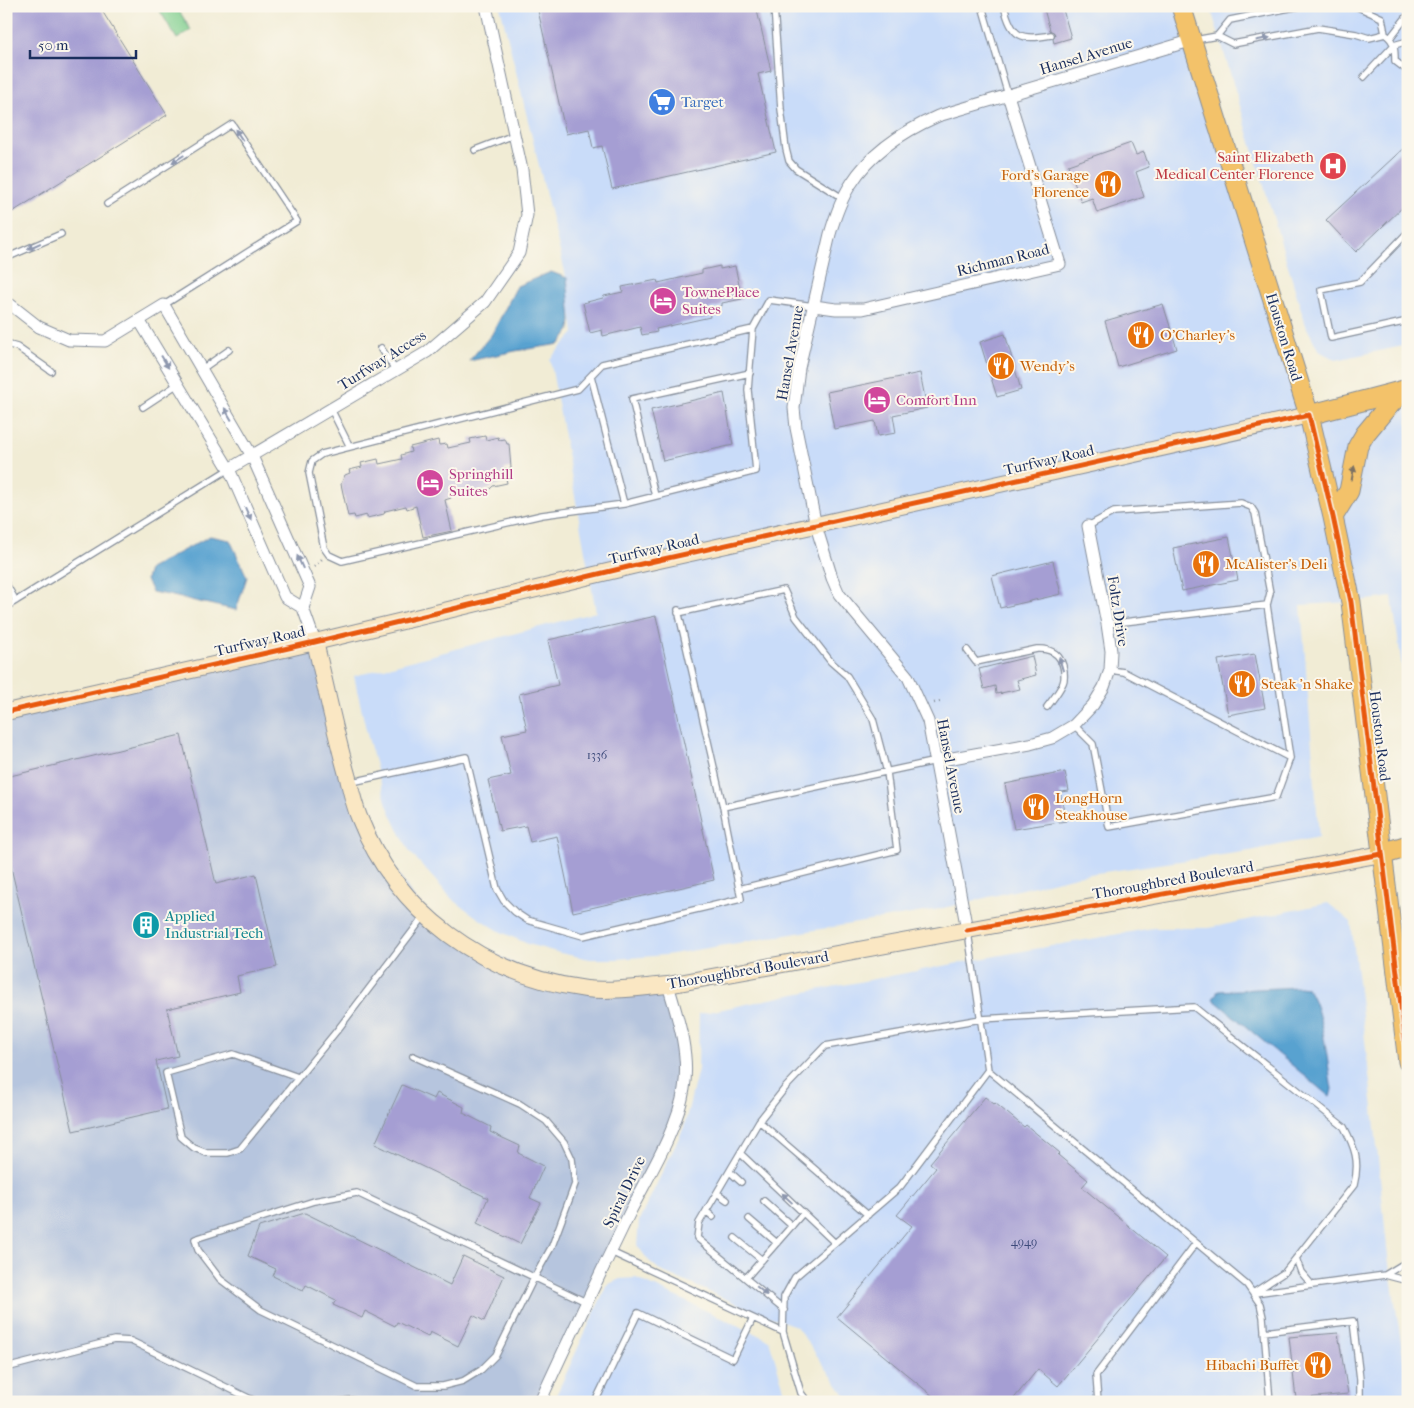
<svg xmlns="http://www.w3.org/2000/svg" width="1414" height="1408" font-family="'IM FELL French Canon',serif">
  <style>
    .built { fill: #c9dcf9 }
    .industrial { fill: #b6c5de }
    .green { fill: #80cf8f; stroke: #4e7f76 }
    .water { fill: #59a2d0; stroke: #3a6897 }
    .building { fill: #a59ed3 }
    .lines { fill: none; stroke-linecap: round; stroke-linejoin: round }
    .service-casing { stroke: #868e9a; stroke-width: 8 }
    .minor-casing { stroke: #868e9a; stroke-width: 13 }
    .secondary-casing { stroke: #868e9a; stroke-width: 18 }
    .primary-casing { stroke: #868e9a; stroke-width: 21 }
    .motorway-casing { stroke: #868e9a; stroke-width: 23 }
    .path { stroke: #868e9a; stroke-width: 2.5; stroke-dasharray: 1 4; stroke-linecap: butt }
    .service { stroke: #fff; stroke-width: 5.5 }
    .minor { stroke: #fff; stroke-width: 11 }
    .secondary { stroke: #fae7c3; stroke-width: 16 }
    .primary { stroke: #f3c26a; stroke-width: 19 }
    .motorway { stroke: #f3c26a; stroke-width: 21 }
    .cycleway-casing { stroke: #fbf7ec; stroke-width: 8 }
    .cycleway { stroke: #e8590c; stroke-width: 5 }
    .oneway { fill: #8d97ae }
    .oneway2 { fill: #7c7163 }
    .labels { text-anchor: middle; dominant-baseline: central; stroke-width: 4; stroke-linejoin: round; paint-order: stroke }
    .number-label { font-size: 12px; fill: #3e4b7b }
    .street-label { font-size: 15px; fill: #1b2f5e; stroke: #fbf7ec }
    .shop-label { font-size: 15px; fill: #366cbe; stroke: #fbf7ec; text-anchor: start }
    .health-label { font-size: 15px; fill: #be3a42; stroke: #fbf7ec; text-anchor: end }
    .food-label { font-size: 15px; fill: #c56008; stroke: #fbf7ec; text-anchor: start }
    .hotel-label { font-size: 15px; fill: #b23c85; stroke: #fbf7ec; text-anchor: start }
    .culture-label { font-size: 15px; fill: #0d838f; stroke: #fbf7ec; text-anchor: start }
  </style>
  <rect width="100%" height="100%" fill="#fbf7ec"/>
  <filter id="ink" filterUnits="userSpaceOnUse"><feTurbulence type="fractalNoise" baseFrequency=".02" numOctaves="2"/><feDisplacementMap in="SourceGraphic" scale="10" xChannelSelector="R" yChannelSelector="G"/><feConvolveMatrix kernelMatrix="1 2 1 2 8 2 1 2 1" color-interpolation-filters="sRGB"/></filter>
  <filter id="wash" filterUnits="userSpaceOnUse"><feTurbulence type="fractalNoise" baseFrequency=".0096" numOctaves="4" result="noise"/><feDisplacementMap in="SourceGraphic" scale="20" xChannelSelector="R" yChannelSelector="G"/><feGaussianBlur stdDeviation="1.12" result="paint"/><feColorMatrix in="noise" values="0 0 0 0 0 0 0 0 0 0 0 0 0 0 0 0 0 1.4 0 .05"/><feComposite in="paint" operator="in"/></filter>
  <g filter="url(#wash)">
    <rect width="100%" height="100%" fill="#f1ecd5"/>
    <path class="built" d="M500 6H1181L1309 415 1408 389V709L1392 597 1351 602 1301 605 1319 837 1250 851 1076 876 935 910 666 955 617 959H590L560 953 528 944 501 932 478 918 452 899 410 852 397 827 387 805 367 734 354 676 596 612 550 359 574 333 565 272Z
      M1210 6H1408V345L1336 360 1319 351 1306 326Z
      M1328 903 1351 922 1373 1108 1388 1257 1408 1387V1402H850L796 1326 751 1310 661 1271 648 1260 637 1245 639 1221 684 1127 698 1069 699 1014 785 996 1001 955 1153 928H1209Z
      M636 1278 769 1340 784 1389 790 1402H553L607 1285 620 1279Z"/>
    <path class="industrial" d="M315 642 359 816 431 922 553 983 668 985 685 1056 681 1103 540 1402H6V712Z"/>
    <path class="green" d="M157 6H176L191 30 177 39Z"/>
    <path class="water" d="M551 272 567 278 571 320 570 330 560 344 515 351 469 361 492 334 517 286Z
      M210 536 230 540 247 577 236 610 168 595 152 592 146 580 149 569Z
      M1299 987 1307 988C1323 1009 1327 1062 1332 1089L1330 1097 1213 999 1218 991Z"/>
    <g id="blocks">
      <path class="building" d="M6 6H99L167 115 6 216Z
        M537 6H756L771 71 758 74 776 152 612 189 602 146 593 148 589 129 566 134Z
        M1043 6H1062L1071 38 1054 43 1053 39 1055 34 1050 30Z
        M1131 143 1136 155 1144 152 1149 167 1136 172 1144 197 1097 213 1092 198 1081 202 1068 165Z
        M1408 144V202L1356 252 1326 220Z
        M720 266V269L735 266 742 299 722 303V306L709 309 710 317 656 329 657 332 642 335 640 327 603 336 602 330 590 333 583 303 603 298 604 296 623 292 622 287 657 280 658 283 702 273V270Z
        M1163 304 1177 349 1118 367 1105 321Z
        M1005 334 1021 390 997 397 980 342Z
        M920 373 927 408 893 415 896 433 878 436 875 421 834 429 827 392Z
        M724 393 733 445 663 461 651 410Z
        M485 436 486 440 498 437 499 440 505 439 507 444H509L511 468 504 469 507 483 493 486 490 489 475 493 474 490 452 496 451 498 445 500 452 531 423 537 416 506 407 509 406 506 385 511 384 514 367 518V515L355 518 354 515 348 516 341 484 345 475 350 473 349 470 362 467 361 463 378 459 379 464 402 459 401 455 411 452 410 447 438 440 439 445 447 444 448 448 471 443 470 439Z
        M1229 537 1238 580 1182 591 1173 548Z
        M1053 561 1061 594 1000 608 992 576Z
        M656 616 714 880 573 912 557 836 530 842 526 826 500 831 488 780 511 775 502 735 527 730 519 694 558 685 548 640Z
        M1255 654 1265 708 1228 715 1218 660Z
        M1032 656 1036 675 1017 680 1020 689 996 694 995 686 984 689 979 669Z
        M181 735 216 884 256 874 277 967 237 976 240 992 167 1009 178 1056 156 1061 167 1109 73 1131 6 846V777Z
        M1065 772 1069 791 1060 792 1066 821 1014 829 1005 784Z
        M402 1085 434 1099 437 1093 464 1107 463 1113 491 1127 490 1132 520 1146 518 1153 544 1166 530 1198 541 1203 520 1244 477 1223 488 1198 375 1144Z
        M985 1097 994 1104 995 1103 1024 1127 1026 1125 1060 1153 1058 1155 1088 1180 1082 1187 1166 1257 1058 1386 1038 1369 1011 1402H940L837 1317 912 1226 897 1215 936 1168 930 1163Z
        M305 1213 450 1285 463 1256 504 1276 484 1321 473 1315 458 1346 430 1332 428 1337 397 1322 395 1326 365 1311 362 1318 333 1305 336 1300 306 1285 303 1291 273 1276 276 1269 248 1256 259 1227Z
        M1338 1333 1348 1394 1296 1399 1289 1337Z"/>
    </g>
  </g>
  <g filter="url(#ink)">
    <use href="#blocks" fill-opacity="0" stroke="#868e9a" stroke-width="1"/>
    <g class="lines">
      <g class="service-casing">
        <path id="service" d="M774 6 781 109 786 149 789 161 796 169 844 199
          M982 6 1008 95
          M1004 6C1012 37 1020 41 1051 35
          M1356 6 1382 18 1385 34C1395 41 1395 50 1395 61L1408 71
          M1217 36 1230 20 1300 6
          M1390 38 1408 15
          M1195 40 1217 36 1233 44 1318 28 1356 34 1369 38 1385 34
          M1364 77 1394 45 1408 41
          M475 150 514 135
          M107 204 232 124 297 221 164 305
          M1408 232 1360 282 1321 290 1331 338 1408 321
          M6 258 61 234
          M6 344 17 347 51 371
          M381 348 396 371
          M202 369 229 350
          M591 376 624 504 542 515 342 561 329 555 324 548 309 473 312 461 322 454 578 389 602 364 753 329 769 300 814 306
          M143 407 178 384
          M331 409 350 447
          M655 496 632 399 750 373
          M624 504 756 471 748 390 753 329
          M6 584 16 601
          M6 607 229 469
          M678 613 784 590 796 617 831 662 847 676 873 719 887 772 897 850 739 889
          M1107 624 1267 605
          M967 650 976 662 1037 649C1052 648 1062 655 1064 671 1064 675 1065 679 1063 683 1059 692 1053 699 1047 707
          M1110 670 1124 672 1290 758
          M1074 725 1093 744 1109 827 1276 797 1290 758 1267 605 1270 593 1255 513 1251 507 1241 503 1114 512 1088 526
          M352 782 466 757 497 889 504 901 515 912 527 920 583 936 741 899 723 807 678 610
          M723 807 936 761
          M413 1056 520 1104 546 1121 564 1142 572 1159 575 1184 552 1246 534 1278 496 1355 481 1370 463 1381 443 1386H417L261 1310 220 1279 198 1250 195 1239 314 1201 357 1193 586 1302
          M988 1070 1247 1285 1260 1304 1263 1317 1270 1402
          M298 1077 233 1054 166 1073 181 1137 194 1148 207 1153H228L240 1149 339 1028 425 915
          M759 1121 868 1215
          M741 1154 835 1243
          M730 1172 741 1182
          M717 1193 727 1200
          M764 1201 792 1226
          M706 1211 713 1217
          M749 1219 777 1243
          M735 1238 762 1260
          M611 1252 783 1332
          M1296 1258 1301 1272 1312 1285
          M1385 1275 1408 1261
          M746 1278 803 1213
          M1255 1293 1385 1275 1408 1281
          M784 1310 697 1238 699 1223 759 1121 785 1088 825 1046 981 1019 1194 1007 1344 1127C1355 1148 1360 1161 1354 1185L1285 1272 1253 1293
          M1264 1332 1353 1321 1360 1379V1402
          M6 1368 114 1340 131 1341 257 1402
          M338 1402 351 1400 359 1402
          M595 1402 638 1313 733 1359 753 1318
          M808 1402 801 1393 783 1332 784 1297 795 1277 900 1187 988 1070 968 932
          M1098 1402 1096 1375 1196 1243"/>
      </g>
      <g class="minor-casing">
        <path id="minor" d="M6 305H11L39 327 69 340 105 341 164 305 252 456 310 587 303 608 315 642
          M814 306 836 309H863L1060 264 1008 95
          M139 320 229 469 285 597 303 608
          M229 469 427 352 485 302 519 253 527 215 522 170 486 6
          M936 761 1030 744 1052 738 1074 725 1093 705 1104 687 1110 670 1111 651 1107 624 1088 526
          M967 930 928 721 908 677 839 594 832 578 816 526 796 428 794 408 799 368 830 234C835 217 841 199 851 184 871 152 904 131 938 116L1190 41
          M540 1402C569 1338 600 1274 631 1210 649 1175 678 1128 684 1089 690 1054 678 1018 668 985"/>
      </g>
      <g class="secondary-casing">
        <path id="secondary" d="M315 642C326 687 335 733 348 778 351 791 354 805 359 817 397 913 484 976 586 989 612 992 642 987 668 985L1382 854
          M6 712 315 642 632 566 1309 415"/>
      </g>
      <g class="primary-casing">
        <path id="primary" d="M1181 6 1309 415 1333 517 1351 602 1408 1062
          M1309 415 1404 390
          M1333 517 1349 491 1358 446 1365 434 1384 411 1404 390"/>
      </g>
      <g class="motorway-casing">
        <path id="motorway" d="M1382 854 1408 846"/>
      </g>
      <path class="path" d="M314 567 322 559
        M1001 693V696
        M934 703 943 701"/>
      <use href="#service" class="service"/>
      <use href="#minor" class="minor"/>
      <use href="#secondary" class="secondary"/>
      <use href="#primary" class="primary"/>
      <use href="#motorway" class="motorway"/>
      <g class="cycleway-casing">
        <path id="cycleway" d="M6 712 315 642 632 566 1309 415 1333 517 1351 602 1408 1062
          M967 930 1382 854"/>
      </g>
      <use href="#cycleway" class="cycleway"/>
    </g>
    <defs><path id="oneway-solid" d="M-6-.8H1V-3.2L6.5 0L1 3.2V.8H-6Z" transform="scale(1.25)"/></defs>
    <g class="oneway">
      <use href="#oneway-solid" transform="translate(1263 39) rotate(-11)"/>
      <use href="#oneway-solid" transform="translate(239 135) rotate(-124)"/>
      <use href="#oneway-solid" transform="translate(178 159) rotate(148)"/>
      <use href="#oneway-solid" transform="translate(34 246) rotate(156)"/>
      <use href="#oneway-solid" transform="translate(165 362) rotate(59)"/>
      <use href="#oneway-solid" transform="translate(228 414) rotate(-120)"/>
      <use href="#oneway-solid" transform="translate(248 514) rotate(66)"/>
      <use href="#oneway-solid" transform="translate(300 562) rotate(-114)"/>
      <use href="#oneway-solid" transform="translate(1061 664) rotate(-107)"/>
      <use href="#oneway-solid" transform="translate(787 1198) rotate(-137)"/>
      <use href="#oneway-solid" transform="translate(762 1291) rotate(40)"/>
    </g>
    <use class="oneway2" href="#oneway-solid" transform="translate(1353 473) rotate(-79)"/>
  </g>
  <defs>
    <g id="supermarket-disc" transform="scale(1.4375)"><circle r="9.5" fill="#3f7fe0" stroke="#fbf7ec"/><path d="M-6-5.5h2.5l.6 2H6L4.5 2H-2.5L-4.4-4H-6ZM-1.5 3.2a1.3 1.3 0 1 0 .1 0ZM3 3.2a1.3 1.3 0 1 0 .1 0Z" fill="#fff"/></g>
    <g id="hospital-disc" transform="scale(1.4375)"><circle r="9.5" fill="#e0444e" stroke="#fbf7ec"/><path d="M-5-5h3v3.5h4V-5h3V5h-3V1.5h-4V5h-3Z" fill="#fff"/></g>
    <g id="restaurant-disc" transform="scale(1.4375)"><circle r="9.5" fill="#e8710a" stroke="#fbf7ec"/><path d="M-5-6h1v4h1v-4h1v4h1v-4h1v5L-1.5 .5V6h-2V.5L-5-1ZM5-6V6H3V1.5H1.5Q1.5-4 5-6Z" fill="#fff"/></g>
    <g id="hotel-disc" transform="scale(1.4375)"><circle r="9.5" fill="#d1479c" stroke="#fbf7ec"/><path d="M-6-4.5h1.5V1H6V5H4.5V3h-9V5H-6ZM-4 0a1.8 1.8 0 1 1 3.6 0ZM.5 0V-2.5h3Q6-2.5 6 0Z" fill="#fff"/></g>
    <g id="building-disc" transform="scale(1.4375)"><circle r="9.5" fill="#0f9aa8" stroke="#fbf7ec"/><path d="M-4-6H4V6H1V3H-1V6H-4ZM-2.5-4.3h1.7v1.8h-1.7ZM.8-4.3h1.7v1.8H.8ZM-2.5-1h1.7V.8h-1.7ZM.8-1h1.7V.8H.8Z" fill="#fff"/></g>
  </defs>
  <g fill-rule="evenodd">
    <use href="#supermarket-disc" x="662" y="102"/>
    <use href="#hospital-disc" x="1333" y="166"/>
    <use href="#restaurant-disc" x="1108" y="184"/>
    <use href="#hotel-disc" x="663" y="301"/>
    <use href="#restaurant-disc" x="1141" y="335"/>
    <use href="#restaurant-disc" x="1001" y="366"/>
    <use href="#hotel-disc" x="877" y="400"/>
    <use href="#hotel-disc" x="430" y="483"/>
    <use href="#restaurant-disc" x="1206" y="564"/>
    <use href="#restaurant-disc" x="1242" y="684"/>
    <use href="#restaurant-disc" x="1036" y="807"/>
    <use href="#building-disc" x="146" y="925"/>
    <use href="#restaurant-disc" x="1318" y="1365"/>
  </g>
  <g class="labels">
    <g class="number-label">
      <text x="597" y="755">1336</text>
      <text x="1024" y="1242">4949</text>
    </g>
    <g class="street-label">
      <text transform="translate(1086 56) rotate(-17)">Hansel Avenue</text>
      <text transform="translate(1003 260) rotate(-14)">Richman Road</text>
      <text transform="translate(1284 337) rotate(73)">Houston Road</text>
      <text transform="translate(790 353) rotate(-80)">Hansel Avenue</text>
      <text transform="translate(382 360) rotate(-32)">Turfway Access</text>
      <text transform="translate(1049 460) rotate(-13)">Turfway Road</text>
      <text transform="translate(654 549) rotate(-13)">Turfway Road</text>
      <text transform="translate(1118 611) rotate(81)">Foltz Drive</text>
      <text transform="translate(260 641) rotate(-13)">Turfway Road</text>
      <text transform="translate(1380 736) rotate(83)">Houston Road</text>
      <text transform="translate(951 766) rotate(79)">Hansel Avenue</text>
      <text transform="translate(1173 880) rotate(-10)">Thoroughbred Boulevard</text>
      <text transform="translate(748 970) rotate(-10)">Thoroughbred Boulevard</text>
      <text transform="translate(624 1192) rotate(-64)">Spiral Drive</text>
    </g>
    <g class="shop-label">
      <text x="681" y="102">Target</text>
    </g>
    <g class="health-label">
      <text x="1314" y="157">Saint Elizabeth<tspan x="1314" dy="17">Medical Center Florence</tspan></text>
    </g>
    <g class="food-label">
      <text x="1089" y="175" text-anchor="end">Ford's Garage<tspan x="1089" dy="17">Florence</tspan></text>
      <text x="1160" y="335">O'Charley's</text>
      <text x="1020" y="366">Wendy's</text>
      <text x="1225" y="564">McAlister's Deli</text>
      <text x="1261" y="684">Steak 'n Shake</text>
      <text x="1055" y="798">LongHorn<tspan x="1055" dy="17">Steakhouse</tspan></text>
      <text x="1299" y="1365" text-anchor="end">Hibachi Buffet</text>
    </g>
    <g class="hotel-label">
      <text x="682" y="292">TownePlace<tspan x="682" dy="17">Suites</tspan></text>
      <text x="896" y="400">Comfort Inn</text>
      <text x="449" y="474">Springhill<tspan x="449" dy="17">Suites</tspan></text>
    </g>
    <g class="culture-label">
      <text x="165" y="916">Applied<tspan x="165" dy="17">Industrial Tech</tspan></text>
    </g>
  </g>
  <rect width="1414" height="1408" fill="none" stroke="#fbf7ec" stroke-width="25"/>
  <path d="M30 50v8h106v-8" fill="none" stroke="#1b2f5e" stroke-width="2.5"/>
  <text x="38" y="50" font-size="15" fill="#1b2f5e" stroke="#fbf7ec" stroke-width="4" paint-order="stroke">50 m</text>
</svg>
